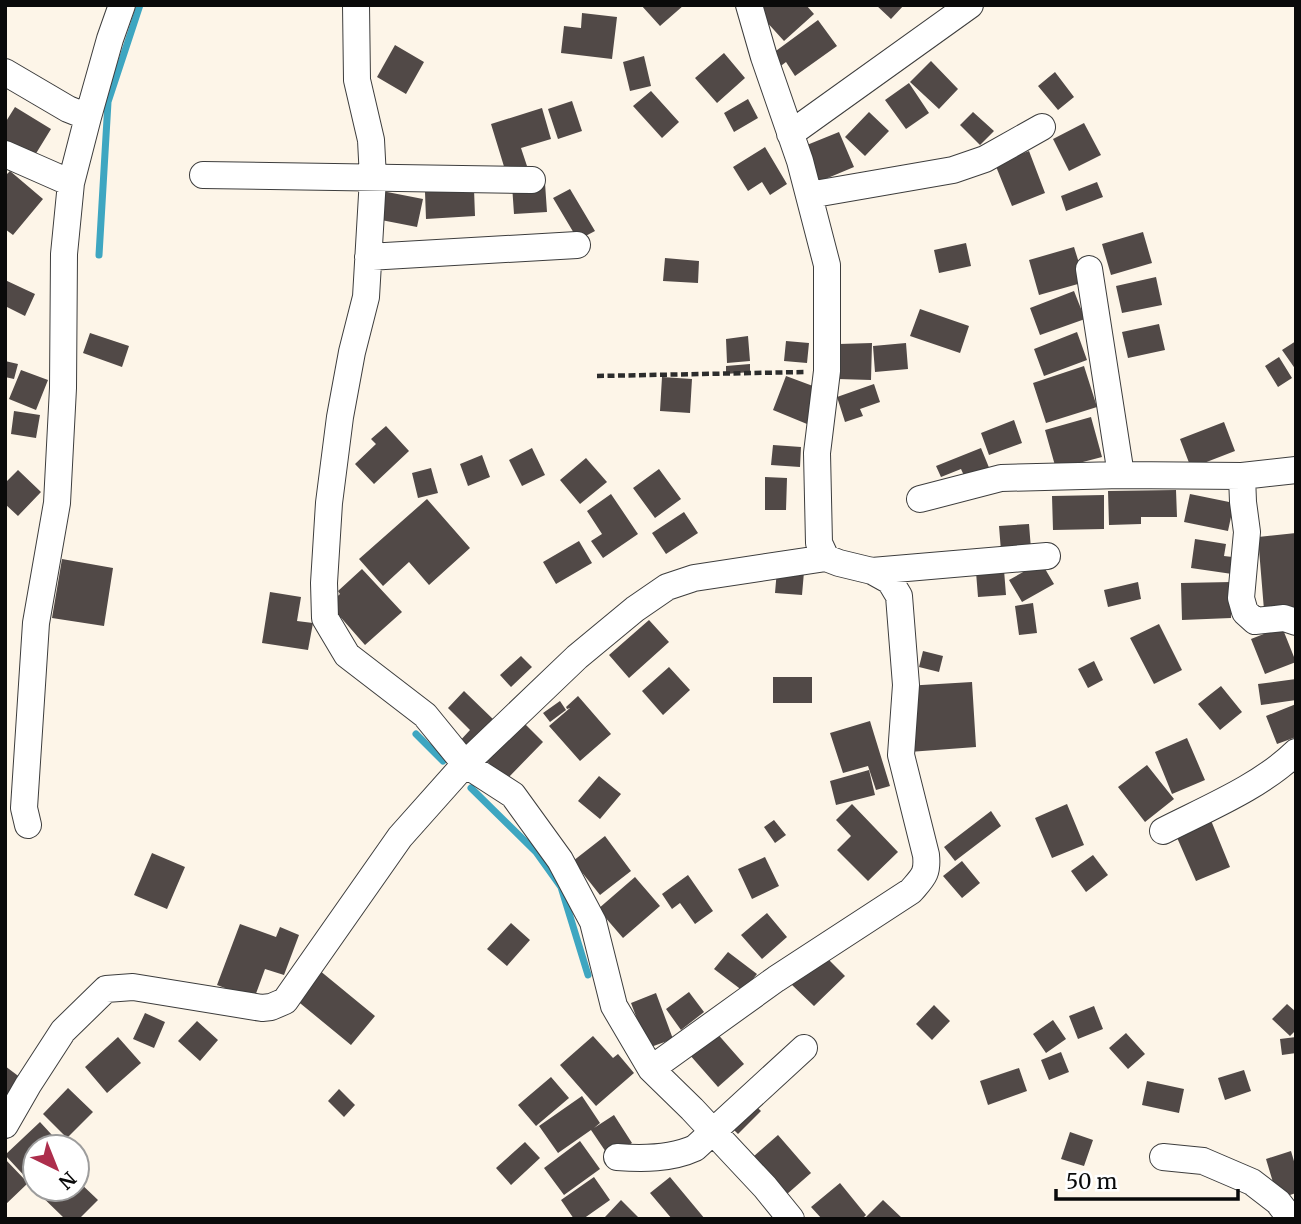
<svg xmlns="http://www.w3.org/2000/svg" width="1301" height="1224" font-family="Merriweather,serif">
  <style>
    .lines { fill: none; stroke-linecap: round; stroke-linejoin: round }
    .stream { stroke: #3ea6c1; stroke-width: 7 }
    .building { fill: #514947 }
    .minor-casing { stroke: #3d3d3d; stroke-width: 28 }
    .path { stroke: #2c2c2c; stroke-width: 4.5; stroke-dasharray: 7 3.5; stroke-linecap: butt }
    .minor { stroke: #fff; stroke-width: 26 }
  </style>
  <rect width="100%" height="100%" fill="#fdf5e8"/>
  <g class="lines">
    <path class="stream" d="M99 255 108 102 140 5
      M416 734 443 761
      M471 788 536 852 561 887 588 975"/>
  </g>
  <path class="building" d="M641 5H684L660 26Z
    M757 5H806L814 14 784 41 754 8Z
    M876 5H904L891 19Z
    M582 13 617 17 612 59 561 53 564 26 581 28Z
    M818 20 837 46 795 76 786 62 778 68 769 56Z
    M395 45 424 62 406 94 377 77Z
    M724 53 745 78 717 103 695 78Z
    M644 56 651 86 630 91 623 62Z
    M931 61 958 89 939 109 910 82Z
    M1055 72 1074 97 1058 110 1038 86Z
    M909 83 929 113 906 129 885 100Z
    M651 91 679 122 662 138 633 106Z
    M748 99 758 118 734 132 724 113Z
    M572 101 582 131 558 139 548 109Z
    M15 107 51 129 32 160 5 143V123Z
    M542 108 551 139 521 148 527 166 506 173 491 124Z
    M869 112 889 131 865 156 845 137Z
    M973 112 994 131 980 145 960 125Z
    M1084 123 1101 155 1069 171 1053 139Z
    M839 132 854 167 811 185 797 149Z
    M765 147 787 184 770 195 762 182 748 191 733 167Z
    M1029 151 1045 193 1012 206 995 164Z
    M10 171 43 199 13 235 5 229V176Z
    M1097 182 1103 197 1066 211 1061 196Z
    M545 183 547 212 514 214 512 185Z
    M474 189 475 216 426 219 425 192Z
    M570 189 595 231 578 240 553 198Z
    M382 191 423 199 417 227 376 219Z
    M1143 232 1152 263 1111 275 1102 244Z
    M966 243 971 266 939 273 934 250Z
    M1074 247 1085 282 1039 295 1029 260Z
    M665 258 699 261 698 283 663 281Z
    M1156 277 1162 305 1122 313 1116 286Z
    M5 280 35 294 25 316 5 306Z
    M1074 291 1085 319 1040 335 1030 308Z
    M920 309 969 326 960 353 910 336Z
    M1159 324 1165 350 1128 358 1122 332Z
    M1077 332 1087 360 1044 376 1034 349Z
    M90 333 129 346 122 367 83 353Z
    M748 336 750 361 727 363 726 339Z
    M786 341 809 343 807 363 784 361Z
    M1296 341V370L1282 350Z
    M872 343 871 380 838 379 839 344Z
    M906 343 908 369 875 372 873 346Z
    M1279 357 1292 378 1278 387 1265 366Z
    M5 361 18 364 14 379 5 377Z
    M750 364V372L726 374V366Z
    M1084 366 1097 407 1046 423 1033 383Z
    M21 370 48 380 36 410 9 399Z
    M786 376 821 389 807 424 773 410Z
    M662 377 692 379 690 413 660 411Z
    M874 384 880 402 860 409 863 416 845 422 837 397Z
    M14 411 40 415 36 438 11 434Z
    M1091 417 1102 457 1056 469 1045 430Z
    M1014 420 1022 443 989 455 981 433Z
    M1224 422 1235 451 1191 468 1180 439Z
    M386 426 409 451 374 484 355 464 376 444 371 439Z
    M773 445 801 447 800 467 771 465Z
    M532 448 545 475 522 486 509 460Z
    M981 448 990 470 966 480 961 469 941 477 936 466Z
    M482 455 490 477 468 486 460 464Z
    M586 458 607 482 580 504 560 480Z
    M431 468 438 493 418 498 412 473Z
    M659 469 681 499 655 518 633 488Z
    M18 470 41 492 18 516 5 504V483Z
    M765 477 787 478 786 510H765Z
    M1176 490 1177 517H1141V524L1109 525 1108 491Z
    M611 494 638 534 603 558 591 541 602 534 587 511Z
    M1190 494 1234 503 1228 531 1184 522Z
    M1104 495V529L1053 530 1052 496Z
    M427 499 470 548 429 585 409 562 383 586 359 559Z
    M684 512 698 533 666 554 652 533Z
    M1029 524 1031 549 1001 551 999 526Z
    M1296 533V607L1264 610 1258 537Z
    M1195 539 1226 544 1224 556 1241 558 1239 575 1191 568Z
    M579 541 592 563 556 584 543 562Z
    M778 558 805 560 802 595 775 593Z
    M62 559 113 568 104 626 52 618Z
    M1041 562 1054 584 1022 602 1009 580Z
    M362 569 402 612 365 645 329 604 340 594 338 591Z
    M1004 570 1006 595 978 597 976 572Z
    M1138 582 1141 599 1108 607 1104 590Z
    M1231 582V618L1182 620 1181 583Z
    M270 592 301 597 297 621 313 623 308 650 262 643Z
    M1033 603 1037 633 1019 635 1015 606Z
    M649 620 669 642 629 678 609 655Z
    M1159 624 1182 670 1154 684 1130 638Z
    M1282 627 1296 662 1265 674 1251 639Z
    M923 651 943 656 939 672 919 667Z
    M521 656 532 667 511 687 500 675Z
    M1094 661 1103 680 1088 688 1078 669Z
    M669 667 690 690 663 715 642 691Z
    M773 677H812V703H773Z
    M1296 679V700L1261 705 1258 684Z
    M972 682 976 747 909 752 905 686Z
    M1221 686 1242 712 1220 730 1198 704Z
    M464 691 497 723 468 754 457 744 470 730 448 708Z
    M578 696 611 734 580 761 549 726 570 708 567 709 566 707Z
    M560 701 566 710 550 722 543 713Z
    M1296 704V737L1277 744 1266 716Z
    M522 721 543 742 506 780 484 758Z
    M870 721 890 786 876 790 868 766 843 773 830 733Z
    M1187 738 1205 780 1172 794 1155 752Z
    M1147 765 1174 799 1145 822 1118 787Z
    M869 770 875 795 836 805 830 781Z
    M599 776 621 794 600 819 578 801Z
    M852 804 898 852 868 881 837 850 851 836 836 820Z
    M1067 804 1084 845 1052 858 1035 818Z
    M991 811 1001 826 955 861 944 847Z
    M1210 818 1230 867 1196 881 1175 833Z
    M774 820 786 835 775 843 764 827Z
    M605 836 631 871 600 895 573 861Z
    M152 853 185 867 167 909 134 895Z
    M1093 855 1108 875 1086 892 1071 871Z
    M765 857 779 886 752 899 738 869Z
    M962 861 980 883 962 898 943 876Z
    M688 875 713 911 695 924 680 903 672 909 662 894Z
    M635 877 660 906 623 938 598 909Z
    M767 913 787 937 762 959 741 935Z
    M511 923 530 940 507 966 487 949Z
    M240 924 276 937 280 927 299 935 284 975 265 969 254 999 217 985Z
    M728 952 757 974 743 991 714 969Z
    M822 953 845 976 814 1006 791 984Z
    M319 970 375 1016 351 1045 295 999Z
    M689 992 704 1012 681 1030 666 1009Z
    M656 993 673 1039 648 1048 631 1003Z
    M1287 1004 1296 1012V1030L1290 1036 1272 1019Z
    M934 1005 950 1021 932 1040 916 1024Z
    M1094 1006 1103 1029 1078 1039 1069 1016Z
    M145 1013 165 1022 154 1048 133 1039Z
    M1053 1020 1066 1039 1046 1053 1033 1034Z
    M197 1021 218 1040 200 1061 178 1041Z
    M715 1031 744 1064 718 1087 689 1054Z
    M1126 1033 1145 1054 1128 1069 1109 1048Z
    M593 1036 613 1058 618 1054 634 1073 596 1106 560 1065Z
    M118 1037 141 1063 107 1093 85 1067Z
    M1296 1037V1053L1282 1055 1280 1039Z
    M1061 1052 1069 1072 1049 1080 1041 1060Z
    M5 1066 21 1078 5 1098Z
    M1019 1068 1027 1091 988 1105 980 1081Z
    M1244 1070 1251 1091 1225 1100 1218 1078Z
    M551 1077 569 1098 536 1126 518 1105Z
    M1147 1081 1184 1089 1179 1113 1142 1105Z
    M68 1088 93 1112 67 1138 43 1114Z
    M339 1089 355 1105 344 1117 328 1101Z
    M739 1090 761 1111 738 1134 716 1112Z
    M582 1096 600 1123 594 1128 614 1115 632 1143 610 1158 591 1130 558 1153 539 1126Z
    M40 1122 63 1147H35V1177L30 1182 5 1155Z
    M1070 1132 1093 1140 1084 1166 1061 1159Z
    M778 1135 811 1173 778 1202 745 1164Z
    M580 1141 600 1169 564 1195 544 1168Z
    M525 1142 540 1158 511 1185 496 1168Z
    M1291 1151 1296 1168V1193L1278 1199 1266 1159Z
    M5 1159 28 1183 5 1205Z
    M594 1177 610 1200 583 1219H574L561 1200Z
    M670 1177 705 1219H672L650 1193Z
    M35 1180V1189H77V1180L98 1200 79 1219H65L30 1185Z
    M840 1183 866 1215 862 1219H822L811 1207Z
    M621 1200 640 1219H608L605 1217Z
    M883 1200 903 1219H864Z"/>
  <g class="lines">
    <g class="minor-casing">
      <path id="minor" d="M356 5 357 80 371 140 373 178 366 297 352 352 340 417 329 503 324 583 325 618 347 655 425 715 465 764 513 795 560 860 593 922 614 1006 651 1069 692 1109 765 1187 791 1219
        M5 72 68 109 88 117 110 39 122 5
        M790 134 970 5
        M5 154 71 183
        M203 175 532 180
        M809 195 953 170 985 159 1042 127
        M368 257 577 245
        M1089 269 1121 475
        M1242 476 1243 502 1247 532 1241 598 1245 612 1255 621 1284 618 1296 622
        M920 499 1001 478 1121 475 1242 476 1296 470
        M872 571 1047 556
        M28 825 24 808 36 623 57 503 63 388 64 254 71 183 88 117
        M1163 831C1208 808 1260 787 1296 752
        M651 1069 776 979 911 891C923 877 928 874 926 855L901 755 906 685 899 596 890 581 872 571 839 563 826 558 819 543 817 453 827 371V265L800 161 764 57 749 5
        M5 1125 28 1085 63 1031 106 989 133 987 262 1008 271 1007 285 1001 400 837 465 764 577 657 635 609 667 587 694 578 826 558
        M617 1157C643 1159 671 1159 695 1148L804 1048
        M1163 1157 1203 1161 1252 1182 1278 1202 1288 1215 1289 1219"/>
    </g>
    <path class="path" d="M597 376 805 372"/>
    <use href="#minor" class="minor"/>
  </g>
  <rect width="1301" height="1224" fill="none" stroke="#0a0a0a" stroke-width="14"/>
  <g transform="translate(56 1168) rotate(137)"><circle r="33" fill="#ffffff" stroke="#9d9d9d" stroke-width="2"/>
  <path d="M0-5L12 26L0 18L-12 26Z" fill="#ad2e4c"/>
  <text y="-10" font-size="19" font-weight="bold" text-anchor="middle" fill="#0a0a0a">N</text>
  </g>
  <path d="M1056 1189v10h182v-10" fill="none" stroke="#0a0a0a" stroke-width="3.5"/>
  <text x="1066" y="1189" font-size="21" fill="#0a0a0a" stroke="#ffffff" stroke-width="5" paint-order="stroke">50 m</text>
</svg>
